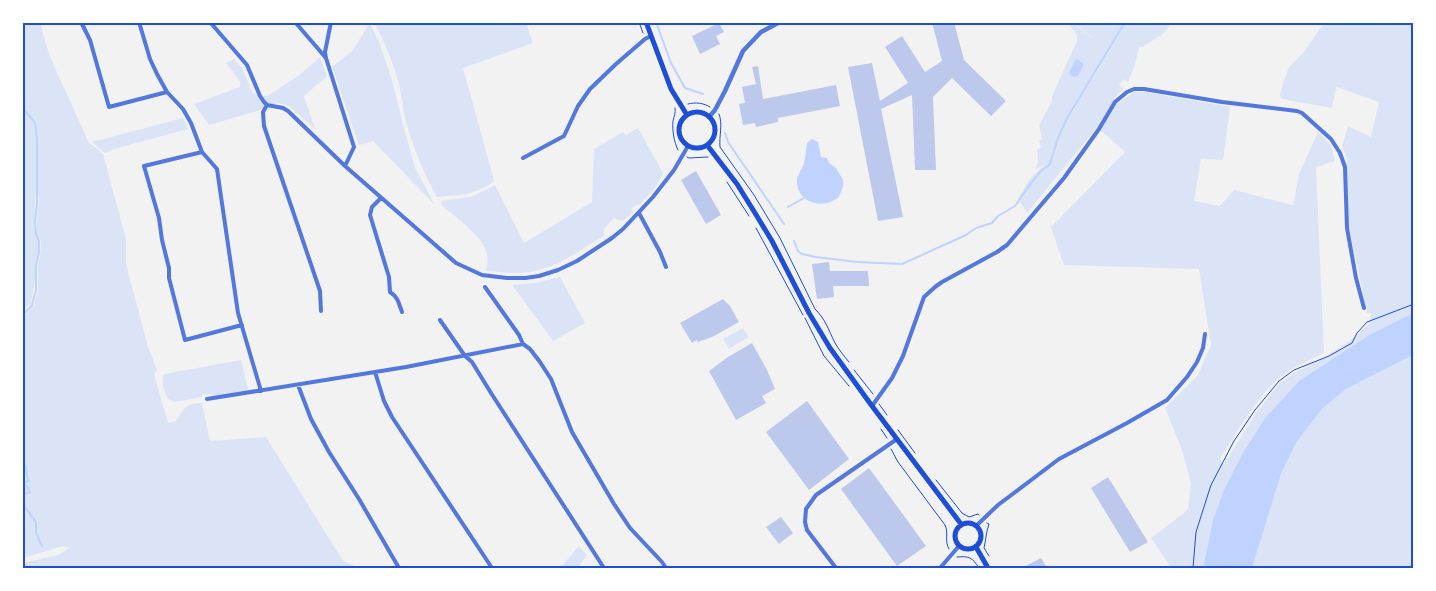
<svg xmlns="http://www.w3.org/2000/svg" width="1436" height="591" font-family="Manrope,sans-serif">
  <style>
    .green { fill: #dbe4f7 }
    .water { fill: #bfd3fe }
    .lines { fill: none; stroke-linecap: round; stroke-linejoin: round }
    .stream { stroke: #bfd3fe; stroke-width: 2 }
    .building { fill: #bdc9ec }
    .path { stroke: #1d4ed8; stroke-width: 1 }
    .minor { stroke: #5277de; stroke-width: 4 }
    .tertiary { stroke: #5277de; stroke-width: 4.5 }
    .secondary { stroke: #1d4ed8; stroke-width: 5 }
    .neatline { fill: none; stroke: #1d4ed8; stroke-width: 2 }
  </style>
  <rect width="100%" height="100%" fill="#f2f2f2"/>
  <path class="green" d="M23 22 40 23 50 57 89 143 98 149 103 154 126 239V264L148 347 157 370 154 374 168 423 176 421C185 407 185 404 202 403L210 441 266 437 343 561 359 568H23V563L58 555 70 548 63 546 23 558V318L34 305 38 291V266L40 255 41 241 37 234V221L39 196 36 193 34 221 35 234 38 241V252L35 266V281L31 303 26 307 23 313Z
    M370 23 380 44 392 80 403 125 415 168 435 205 373 141 359 145 332 67 352 51Z
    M374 23H526L533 43 463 68 494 180 493 182C472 196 460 195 437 197 424 174 414 150 407 125 403 112 402 97 399 84 393 63 385 41 374 23Z
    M1068 23H1073L1098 43 1075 23H1172L1164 33 1143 47H1139L1135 64 1128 83 1125 79 1119 84 1123 89 1114 98 1118 104 1133 92H1145L1230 107 1223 160 1201 159 1194 201 1220 206 1234 190 1293 205 1299 174 1318 132 1331 145 1335 161 1316 167 1324 353C1308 361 1289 368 1277 380 1254 402 1236 432 1220 459L1224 464 1257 412 1280 383 1294 373 1327 356 1351 340 1370 323 1371 313H1367L1348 222 1347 159 1342 146 1348 126 1371 137 1379 102 1336 87 1332 108 1282 99 1280 96 1283 83 1289 67 1303 53 1324 23H1413V313L1369 335 1299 381 1265 418 1241 456 1223 492 1213 520 1203 568H1172L1151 538 1188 510 1191 483 1182 450 1165 408 1198 375 1211 345 1199 269 1064 265 1051 227 1125 152 1097 127 1027 213 1018 198 1030 179 1046 163 1035 170 1038 162 1037 149 1041 148 1039 140 1042 139 1039 125 1052 101V96L1077 41V35Z
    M320 57 327 76 304 96 315 129 289 106 277 103 257 111 209 125 194 104 240 87V81L226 63 234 59 242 68 253 94 267 96 298 76Z
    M183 118 188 129 114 149 105 153 92 142Z
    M638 128 663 173C659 185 648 196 639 205H636L631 209 634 212 622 221 614 218 603 230 605 235C579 251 553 271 521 273 509 274 497 271 486 271 487 264 489 256 485 248 479 234 453 215 441 205L442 201 445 200 471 197 495 185 524 243 592 202 594 149 623 132 626 135Z
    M560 277 585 323 553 341 512 285 535 283Z
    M743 328 749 337 729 349 723 339Z
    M1413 355V568H1252L1281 474 1297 441 1323 408 1346 389Z
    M241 360 248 389 246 391 214 396 211 394 202 395V397L175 402 168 399C165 392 160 382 164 374Z
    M579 546 587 555 578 568H560Z"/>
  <path class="water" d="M1077 59 1084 64 1078 76 1073 77 1069 73 1075 60Z
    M812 139 818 142 821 157 827 158 829 163 836 168 843 180V187L838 198C834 200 830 202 827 203 812 207 796 196 797 181 797 175 801 171 803 166 805 162 806 149 807 143Z
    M1413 313V355L1346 389 1323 408 1297 441 1281 474 1252 568H1203L1213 520 1223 492 1241 456 1265 418 1299 381 1369 335Z"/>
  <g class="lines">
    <path class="stream" d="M656 22 671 63 685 88 703 94
      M22 107 35 123 37 138V203L35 221 36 234 39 241V252L36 266V290L32 305 22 316
      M725 133 728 142 784 224
      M788 207 804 198
      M794 241 798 251 802 254 816 257 857 262 902 264 966 235 976 228 992 223 998 216 1015 206 1031 183 1041 171 1050 164 1058 138 1067 118 1125 22
      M22 464 26 467 27 475 29 481 22 483
      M22 485 27 486 30 492 22 495
      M22 503 36 522V533L42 546
      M47 568H48"/>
  </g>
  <path class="building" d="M932 22H954L964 60 1006 101 991 116 952 78 933 97 936 170H915L912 95 881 109 903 217 878 221 848 67 872 63 880 101 908 83 885 47 902 36 925 72 942 61Z
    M719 23 724 32 716 36 720 44 700 54 692 36Z
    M758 66 763 99 836 85 840 106 778 118V122L756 127 755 123 743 125 739 104 745 103 742 87 756 84 752 67Z
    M696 171 721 215 706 224 681 180Z
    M829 262 830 271H868L869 286H833L834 297 817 299 812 264Z
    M723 299 730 306 739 322 712 337 698 342 697 340 692 343 680 323Z
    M752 343 767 370 775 389 762 396 766 403 736 420 709 371 728 357Z
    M807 401 849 459 809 490 766 432Z
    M869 468 926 546 897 566 841 489Z
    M1108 477 1148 542 1130 552 1091 488Z
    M781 517 793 533 779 544 766 527Z
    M1041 558 1047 568H1022Z"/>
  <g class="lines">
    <path class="path" d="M639 22 643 33
      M688 104C695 102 704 103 710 107
      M675 108C676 113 674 116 673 121 672 130 674 142 678 150
      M719 114C723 124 719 136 720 147L754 195 780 238 815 309C826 320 828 329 835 343 839 350 844 356 849 362
      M687 157 689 158 708 157
      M727 182 749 216
      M756 228 803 315
      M805 318 824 356 849 386
      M854 370 873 394
      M879 404 887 415
      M881 429 887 438
      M898 430 915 453
      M891 449 898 462 945 525C949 533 944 541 949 549
      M936 480 962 513 969 517 978 514 979 515
      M987 523 989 524C986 532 986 540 984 548L989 556
      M957 557C969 556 972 557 979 568
      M1193 568 1196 532 1211 485 1234 441 1255 410 1279 381 1294 370 1329 356 1352 343 1357 333 1367 322 1414 304"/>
    <path class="minor" d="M81 22 90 40 109 107 167 92
      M139 22 150 59 157 74 167 92 183 109 191 123 202 152 217 169 238 313 261 391
      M210 22 247 65 260 96 264 102 267 105 283 108 288 111 345 166 456 263 482 275 507 278H525L539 276 558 270 577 261 612 238 623 229 653 197 674 170 688 146
      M295 22 326 58 354 147 345 166
      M326 58 325 52 331 22
      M267 105 263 112 264 126 320 291 321 311
      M202 152 144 166 159 218 162 240 169 268V278L185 340 242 325
      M523 158 564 136 578 106 590 89 616 64 645 39 651 36
      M381 198 372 207 370 215 389 277 390 292C398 297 399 304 402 312
      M639 213 660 252 666 267
      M485 287 519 335 523 344 530 349 540 362 551 379 572 432 614 504 630 528 662 562 666 568
      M440 320 465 356 472 362 491 393 604 568
      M375 372 384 401 392 417 492 568
      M298 385 311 419 329 452 359 499 399 568
      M207 399 406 367 523 344
      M872 406 892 378 903 356 924 297 935 287 942 282 997 252 1007 245 1064 178 1099 129 1115 102 1127 92 1134 89H1144L1222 102 1297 111 1302 113 1331 139 1340 153 1345 167 1347 228 1356 278 1364 308
      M977 525 998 505 1059 459 1127 423 1167 400 1187 377 1197 362 1203 348 1205 334
      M836 568 807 530 805 522 806 509 816 495 897 439
      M940 568 959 546"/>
    <path class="tertiary" d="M709 117 715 110 725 91 743 51 761 32 780 22"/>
    <path class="secondary" d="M646 22 671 89 687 115
      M679 130a18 18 0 1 1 36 0a18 18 0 1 1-36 0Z
      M707 145 737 184 755 213 772 241 809 313 830 348 872 406 961 524
      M955 536a13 13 0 1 1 26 0a13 13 0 1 1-26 0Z
      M976 547 988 568"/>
  </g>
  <rect width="1436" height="591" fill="none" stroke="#ffffff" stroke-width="48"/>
  <rect x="24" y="24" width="1388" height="543" class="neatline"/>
</svg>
